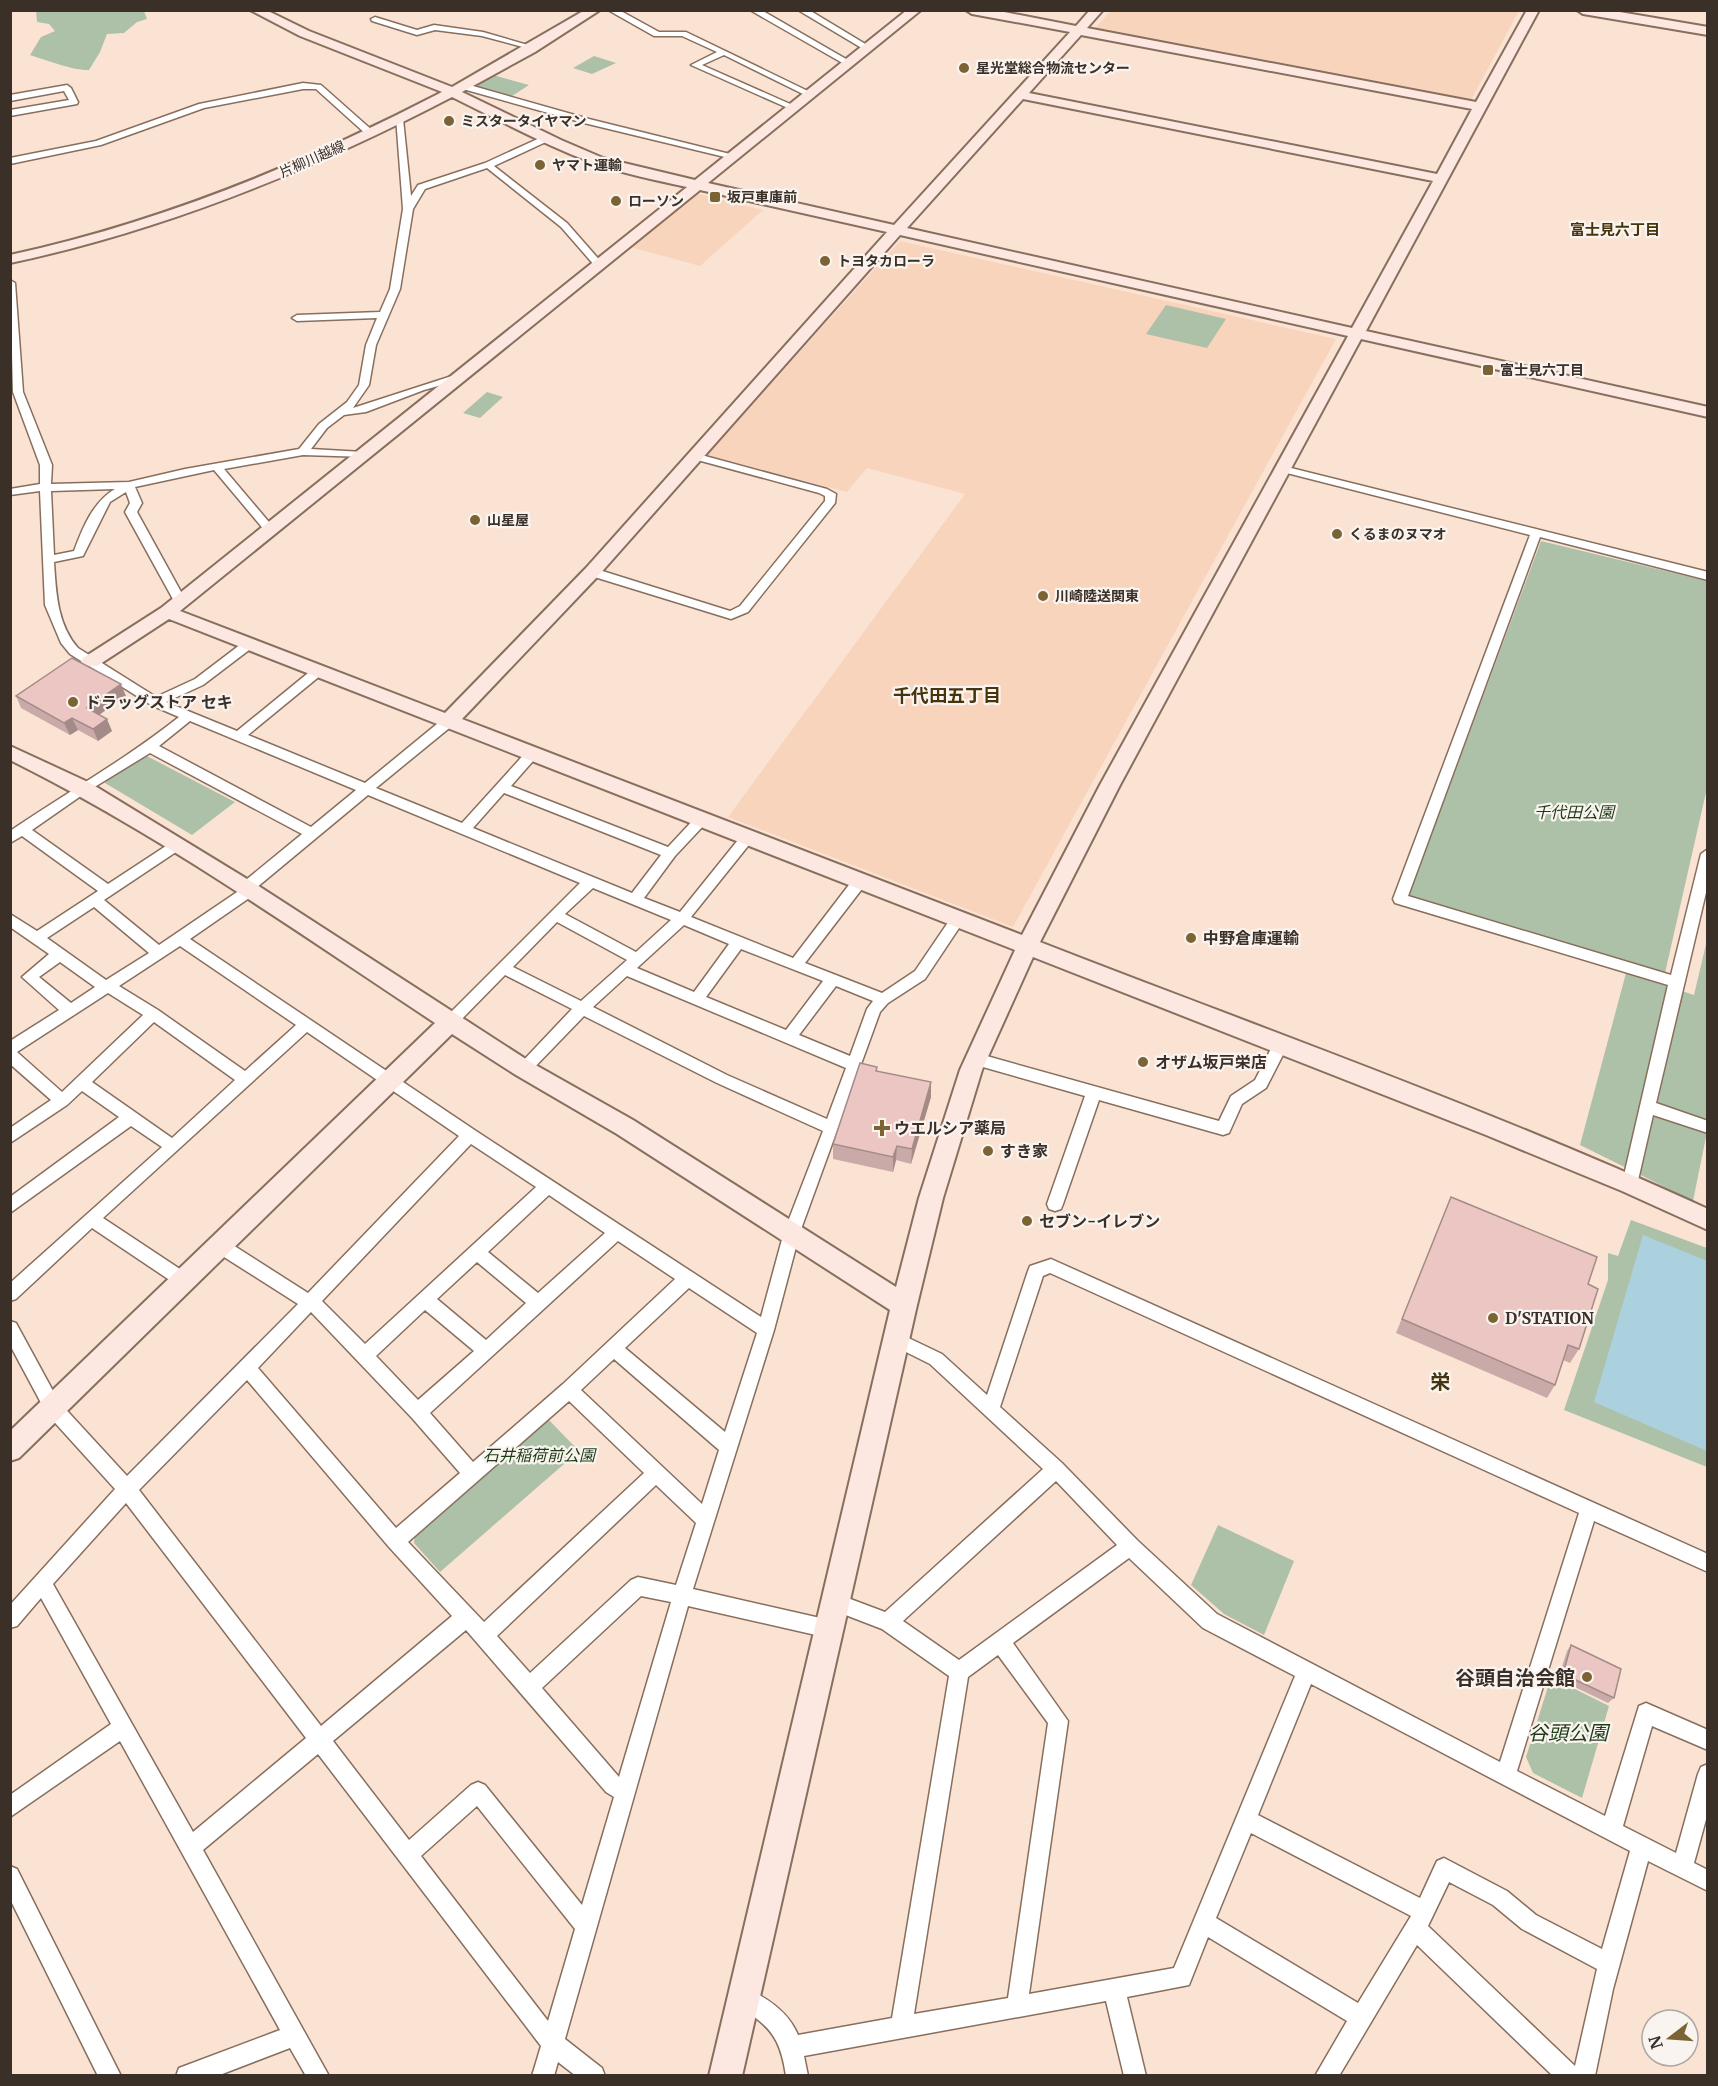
<svg xmlns="http://www.w3.org/2000/svg" width="1718" height="2086" font-family="Merriweather,'Noto Sans JP',serif">
  <style>
    .built { fill: #f8d4bc }
    .green { fill: #adc1a8 }
    .water { fill: #acd1de }
    .lines { fill: none; stroke-linecap: round; stroke-linejoin: round }
    .street-casing { stroke: #886e5d; stroke-width: 3 }
    .secondary-casing { stroke: #886e5d; stroke-width: 4 }
    .street { fill: #fff; fill-rule: evenodd }
    .secondary { fill: #fce8e0; fill-rule: evenodd }
    .wall { fill: #caaaa8 }
    .shaded-wall { fill: #a48b88 }
    .building { fill: #ebc6c3; stroke: #a48b88; stroke-width: 1.5 }
    .poi-dot { fill: #7b6334; stroke: #faf4f0; stroke-width: 2 }
    .labels { text-anchor: middle; dominant-baseline: central; stroke-width: 4.5; stroke-linejoin: round; paint-order: stroke }
    .far-poi-label { font-size: 14px; font-weight: bold; fill: #3b3028; stroke: #faf4f0; text-anchor: start }
    .far-street-label { font-size: 14px; fill: #3b3028; stroke: #faf4f0 }
    .far-neighbourhood-label { font-size: 15px; font-weight: bold; fill: #46340c; stroke: #faf4f0 }
    .poi-label { font-size: 16px; font-weight: bold; fill: #3b3028; stroke: #faf4f0; text-anchor: start }
    .park-label { font-size: 16px; font-style: italic; fill: #1d3c16; stroke: #faf4f0 }
    .neighbourhood-label { font-size: 18px; font-weight: bold; fill: #46340c; stroke: #faf4f0 }
    .quarter-label { font-size: 20px; font-weight: bold; fill: #46340c; stroke: #faf4f0 }
    .near-poi-label { font-size: 20px; font-weight: bold; fill: #3b3028; stroke: #faf4f0; text-anchor: end }
    .near-park-label { font-size: 20px; font-style: italic; fill: #1d3c16; stroke: #faf4f0 }
  </style>
  <rect width="100%" height="100%" fill="#fbe3d4"/>
  <path class="built" d="M1111 10 1519 11 1471 100 1094 30Z
    M695 193 763 210 700 266 630 247Z
    M900 241 1336 339 1013 927 728 817 965 494 867 468 847 492 706 455Z"/>
  <path class="green" d="M144 11 147 19 137 22 124 33 107 34 100 52 89 70C75 71 45 60 30 55L41 37 55 31 49 24 37 22 36 11Z
    M594 56 616 63 592 74 573 68Z
    M493 75 529 85 509 98 474 87Z
    M1166 305 1226 319 1207 348 1146 334Z
    M487 392 503 397 480 418 463 413Z
    M1541 541 1707 581V788L1665 973 1408 897Z
    M143 754 235 802 192 835 105 783 106 780Z
    M1707 940V1132L1693 1201 1580 1145 1626 973 1694 995Z
    M1631 1220 1707 1248V1467L1564 1410 1608 1280V1253L1618 1256Z
    M547 1418 579 1451 440 1572 414 1543 415 1534Z
    M1218 1525 1294 1561 1264 1635 1224 1614 1191 1585Z
    M1551 1677 1609 1706 1582 1798 1533 1773 1526 1757Z"/>
  <path class="water" d="M1643 1235 1707 1261V1451L1594 1402Z"/>
  <g class="lines">
    <g class="street-casing">
      <path id="street" d="M608 10H619L659 32H686L814 94 807 96 724 55 702 65 797 107 790 109 691 65 717 52 682 36H654Z
        M750 10H761L853 63 846 65Z
        M798 10H809L872 48 865 50Z
        M375 17 417 30 434 25 483 32 538 48 534 50 482 36 435 30 417 35 372 21 371 19Z
        M303 83 321 85 373 131V135H367L316 89H303L204 108 101 145 10 164V158L96 141 199 104Z
        M466 84 589 119 738 156 733 159 584 123 463 89 462 87Z
        M67 85 71 88 78 102 77 104 10 116V110L69 100 64 91 10 101V95Z
        M396 117 403 119 411 196 418 185 485 163 542 137H548V141L494 166 567 223 603 264 595 266 561 227 487 168 425 189 413 209 400 289 376 345 369 385 353 408 458 374H466V378L424 390 366 412 344 415 327 428 311 449 363 452 369 455 367 457 303 455 224 469 274 528V532H266L214 470 135 487 142 503 137 512 186 601 184 604 180 605 174 601 125 512 130 503 126 492 110 502 83 556 54 562C56 592 57 624 78 648L156 697 195 679 245 641H253L255 644 253 647 203 685 166 702 237 731 313 669H321L323 672 321 675 248 735 365 783 443 719H453L454 722 453 725 376 788 462 823 528 750 533 749 540 753 511 786 668 847 696 817H706L708 820 706 823 675 856 644 898 680 912 742 835H752L754 838 752 841 691 917 793 958 855 877H865L867 881 865 885 805 963 882 993 915 971 953 915 958 914 965 919 925 979 888 1003 880 1012 800 1232 774 1330 693 1589 829 1620 836 1622 838 1629 836 1636 829 1638 688 1606 565 2039 602 2068 605 2076H576L558 2062 554 2076H532L541 2046 318 1754 203 1850 329 2076H306L290 2048 217 2076H176L179 2068 280 2030 120 1741 10 1817V1795L111 1724 41 1598 17 1626 10 1628V1605L115 1489 47 1414 10 1345V1321L16 1323 59 1402 127 1476 298 1304 213 1250 211 1245 213 1240 219 1238 225 1240 308 1293 459 1136 307 1032 103 1218 189 1275 191 1280 189 1285 183 1287 177 1285 92 1228 16 1299 10 1301V1283L162 1147 131 1126 10 1213V1197L119 1117 82 1091 67 1105 10 1143V1128L51 1100 10 1064V1041L59 1010 22 977 49 954 10 927V914L37 931 98 891 22 836 10 843V831C66 793 126 759 179 717L151 705 70 654 61 643 45 605 40 491 10 495V489L40 484V465L13 392 10 280 15 283 23 392 52 465 51 484 129 482 185 469 299 449 319 424 347 402 359 385 366 345 377 318 297 321 292 318 297 315 380 312 390 289 403 209ZM115 489C93 502 83 527 74 551L54 555 51 491ZM190 721 356 790 311 827 159 746ZM150 753 302 834 241 884 240 890 159 945 104 900 182 848 184 845 182 842H172L108 884 32 830 88 791ZM504 793 661 855 632 893 473 828ZM368 795 580 883 445 1018 443 1022 445 1026H455L505 975 572 1009 519 1065 516 1069 519 1073H529L584 1016 717 1083 823 1131 784 1232 761 1317 476 1131 190 939 255 894 256 888ZM593 888 671 920 636 952 565 914ZM94 907 149 953 106 980 47 938ZM557 922 627 960 581 1001 513 967ZM684 925 729 944 694 992 637 968ZM180 946 296 1025 245 1071 158 1010 119 986ZM741 949 823 981 786 1030 706 997ZM60 962 95 987 71 1003 39 977ZM627 976 846 1068 827 1119 727 1075 593 1007ZM836 986 873 1001 867 1009 850 1056 799 1035ZM108 993 143 1015 62 1092 17 1052ZM154 1022 235 1080 172 1138 92 1082ZM471 1144 536 1187 365 1344 322 1301ZM549 1195 605 1233 538 1293 488 1252ZM618 1241 675 1279 563 1384 473 1462 430 1413ZM477 1262 526 1303 486 1340 437 1299ZM689 1288 757 1333 725 1432 625 1348ZM425 1310 474 1351 418 1400 376 1356ZM311 1312 412 1418 460 1473 396 1528 258 1368ZM614 1359 719 1450 702 1504 581 1390ZM247 1380 389 1547 452 1616 321 1726 139 1490ZM569 1401 644 1473 484 1622 408 1542ZM656 1485 696 1523 676 1585 638 1577 631 1580 530 1673 497 1636ZM126 1503 306 1738 193 1832 53 1584ZM641 1596 671 1602 619 1777 542 1688ZM466 1630 606 1792 614 1797 582 1905 485 1785 478 1782 471 1785 409 1840 333 1741ZM477 1806 575 1929 548 2021 421 1856Z
        M694 453 827 489 836 494 835 503 748 612 731 619 588 575 586 572 592 568 596 569 730 611 740 606 825 501V496L819 493 690 458V454Z
        M1283 466 1708 572V580L1540 537 1408 896 1671 975 1701 854 1708 849V884L1656 1103 1708 1121V1133L1653 1115 1636 1189 1630 1191 1624 1189 1622 1184 1668 985 1395 903 1393 899 1530 535 1279 471V467Z
        M1280 1039 1285 1041 1288 1045 1266 1088 1242 1104 1229 1133 1223 1135 1099 1100 1063 1204 1061 1209 1055 1211 1049 1209 1047 1204 1085 1096 976 1065 971 1063 968 1059 971 1055 976 1053 1219 1121 1231 1096 1255 1080 1275 1041Z
        M1051 1259 1708 1554V1572L1594 1521 1517 1771 1605 1816 1639 1706 1646 1703 1708 1730V1750L1652 1726 1623 1826 1676 1853 1698 1774 1701 1767 1708 1764V1812L1694 1863 1708 1870V1891L1648 1861 1613 1989 1595 2076H1553L1417 1945 1339 2076H1315L1347 2021 1208 1937 1189 1985 1127 1997 1146 2076H1124L1106 2001 804 2056 808 2076H786C782 2049 776 2032 753 2016 744 2010 736 2008 732 1998L735 1990 743 1987C766 1997 788 2011 798 2035L892 2018 949 1676 882 1629 830 1609 828 1603 830 1597 837 1594 885 1612 1043 1469 930 1364 892 1345 890 1340 892 1335 898 1333 942 1354 987 1395 1028 1271 1030 1266ZM1050 1273 1579 1513 1500 1762 1217 1614 1137 1540 1062 1463 1000 1407 1043 1276ZM1056 1481 1117 1545 959 1660 903 1621ZM1129 1558 1203 1628 1295 1676 1174 1968 1029 1994 1068 1721 1013 1643ZM998 1655 1048 1723 1008 1998 914 2014 968 1677ZM1311 1684 1630 1851 1602 1949 1536 1915 1507 1891 1444 1858 1437 1861 1420 1898 1258 1815ZM1251 1833 1411 1916 1358 2003 1216 1918ZM1449 1882 1493 1905 1522 1929 1597 1969 1575 2066 1428 1926Z
        M10 1866 17 1869 121 2076H98L10 1899Z"/>
    </g>
    <g class="secondary-casing">
      <path id="secondary" d="M250 10H266L309 31 452 87 585 10H600L535 52 462 92 561 140 603 158 695 180 907 10H921L708 183 894 225 1070 32 972 14 966 10H994L1076 26 1090 10H1103L1087 28 1476 102 1527 10H1539L1366 331 1708 407V417L1361 339 1120 785 1040 942C1263 1029 1490 1109 1708 1209V1230L1622 1191 1486 1135 1033 957 982 1070 943 1198 917 1305 742 2076H709L890 1310 617 1134 516 1075 452 1034 19 1458 10 1461V1431L435 1023C296 931 159 834 10 760V746L90 783 257 885 532 1063 633 1120 896 1287 919 1198 960 1070 1015 950 169 619 97 666H83L81 662 83 658 161 608 687 187C655 180 624 174 593 163 545 145 499 120 452 97 312 170 166 230 10 263V255C162 222 305 163 442 92L300 36ZM1081 35 1472 109 1437 174 1029 93ZM1023 99 1433 181 1352 328 907 228ZM700 190 887 232 586 568 445 713 180 611ZM900 235 1348 336 1100 785 1022 935 462 719 598 576Z
        M1577 10H1608L1708 27V35L1583 14Z"/>
    </g>
    <use href="#street" class="street"/>
    <use href="#secondary" class="secondary"/>
  </g>
  <path class="wall" d="M16 696H126L99 714 112 731 98 741 78 730 70 735 21 708Z
    M877 1067V1071L931 1082V1097L911 1164 896 1160 893 1172 833 1159V1144Z
    M1451 1197 1588 1284 1579 1349 1570 1363 1563 1360 1555 1385 1547 1398 1396 1333Z
    M1571 1645 1614 1698 1608 1703 1558 1679 1567 1651Z"/>
  <path class="shaded-wall" d="M121 684 126 696 92 720 87 708Z
    M72 718 78 730 70 735 64 723Z
    M107 719 112 731 98 741 93 729Z
    M931 1082V1097L911 1164 912 1149Z
    M897 1146 896 1160 893 1172V1157Z"/>
  <path class="building" d="M72 658 121 684 87 708 107 719 93 729 72 718 64 723 16 696Z
    M860 1063 877 1067 876 1071 931 1082 912 1149 897 1146 893 1157 833 1144Z
    M1451 1197 1597 1257 1588 1284 1598 1289 1579 1349 1568 1345 1555 1385 1402 1319Z
    M1571 1645 1621 1669 1614 1698 1563 1674Z"/>
  <g class="poi-dot">
    <circle cx="964" cy="68" r="6"/>
    <circle cx="449" cy="121" r="6"/>
    <circle cx="540" cy="165" r="6"/>
    <rect x="709" y="191" width="12" height="12" rx="3"/>
    <circle cx="616" cy="201" r="6"/>
    <circle cx="825" cy="261" r="6"/>
    <rect x="1482" y="364" width="12" height="12" rx="3"/>
    <circle cx="475" cy="520" r="6"/>
    <circle cx="1337" cy="534" r="6"/>
    <circle cx="1043" cy="596" r="6"/>
    <circle cx="73" cy="702" r="6"/>
    <circle cx="1191" cy="938" r="6"/>
    <circle cx="1143" cy="1062" r="6"/>
    <path d="M879 1119h6v6h6v6h-6v6h-6v-6h-6v-6h6z"/>
    <circle cx="988" cy="1151" r="6"/>
    <circle cx="1027" cy="1221" r="6"/>
    <circle cx="1493" cy="1318" r="6"/>
    <circle cx="1587" cy="1677" r="6"/>
  </g>
  <g class="labels">
    <g class="far-poi-label">
      <text x="976" y="68">星光堂総合物流センター</text>
      <text x="461" y="121">ミスタータイヤマン</text>
      <text x="552" y="165">ヤマト運輸</text>
      <text x="727" y="197">坂戸車庫前</text>
      <text x="628" y="201">ローソン</text>
      <text x="837" y="261">トヨタカローラ</text>
      <text x="1500" y="370">富士見六丁目</text>
      <text x="487" y="520">山星屋</text>
      <text x="1349" y="534">くるまのヌマオ</text>
      <text x="1055" y="596">川崎陸送関東</text>
    </g>
    <g class="far-street-label">
      <text transform="translate(312 159) rotate(-24)">片柳川越線</text>
    </g>
    <g class="far-neighbourhood-label">
      <text x="1615" y="229">富士見六丁目</text>
    </g>
    <g class="poi-label">
      <text x="85" y="702">ドラッグストア セキ</text>
      <text x="1203" y="938">中野倉庫運輸</text>
      <text x="1155" y="1062">オザム坂戸栄店</text>
      <text x="894" y="1128">ウエルシア薬局</text>
      <text x="1000" y="1151">すき家</text>
      <text x="1039" y="1221">セブン-イレブン</text>
      <text x="1505" y="1318">D'STATION</text>
    </g>
    <g class="park-label">
      <text x="1574" y="812">千代田公園</text>
      <text x="539" y="1455">石井稲荷前公園</text>
    </g>
    <g class="neighbourhood-label">
      <text x="947" y="695">千代田五丁目</text>
    </g>
    <g class="quarter-label">
      <text x="1440" y="1381">栄</text>
    </g>
    <g class="near-poi-label">
      <text x="1575" y="1677">谷頭自治会館</text>
    </g>
    <g class="near-park-label">
      <text x="1568" y="1732">谷頭公園</text>
    </g>
  </g>
  <rect width="1718" height="2086" fill="none" stroke="#3b3028" stroke-width="24"/>
  <g transform="translate(1670 2038) rotate(253)"><circle r="28" fill="#faf4f0" stroke="#aea6a0" stroke-width="1.5"/>
  <path d="M0-4.5L10 22L0 15L-10 22Z" fill="#7b6334"/>
  <text y="-9" font-size="16" font-weight="bold" text-anchor="middle" fill="#3b3028">N</text>
  </g>
</svg>
